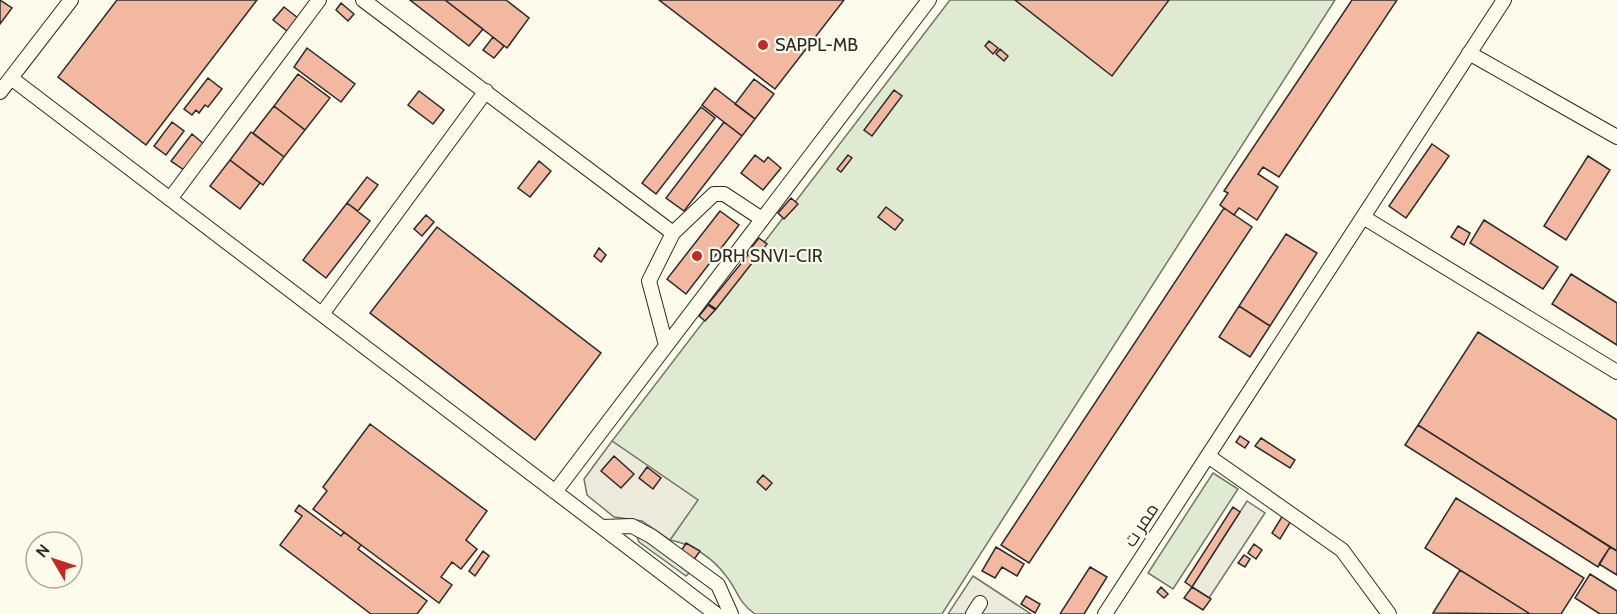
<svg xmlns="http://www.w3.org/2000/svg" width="1617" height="614" font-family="Cabin,Cairo,sans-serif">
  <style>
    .green { fill: #deebd1; stroke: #74746e; stroke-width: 1.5 }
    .parking { fill: #eceadb; stroke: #74746e; stroke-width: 1.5 }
    .building { fill: #f2b8a0; stroke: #2b2b2b; stroke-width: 1.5 }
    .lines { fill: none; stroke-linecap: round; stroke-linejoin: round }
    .minor-casing { stroke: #2b2b2b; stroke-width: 16 }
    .minor { stroke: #fdfbea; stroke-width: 14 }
    .poi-dot { fill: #c62828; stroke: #fdfbea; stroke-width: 2 }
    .labels { text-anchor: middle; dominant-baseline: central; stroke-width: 4.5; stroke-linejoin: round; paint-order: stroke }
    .poi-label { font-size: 18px; fill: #2b2b2b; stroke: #fdfbea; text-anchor: start }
    .street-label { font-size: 18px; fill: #2b2b2b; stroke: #fdfbea }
  </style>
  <rect width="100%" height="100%" fill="#fdfbea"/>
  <path class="green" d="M950 0H1335L942 614H755C737 601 739 592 726 576 713 558 692 544 670 540L697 500 612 441Z
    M1213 473 1238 489 1173 589 1148 573Z
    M643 536 690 572 686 576 639 542 637 537Z"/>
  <path class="parking" d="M612 441 698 500 670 540 642 521 614 517 587 495 584 479Z
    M1247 501 1265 513 1209 598 1192 587Z
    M973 576 1031 614H948Z"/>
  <path class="building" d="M0 0 12 8 0 24Z
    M117 0H257L146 145 58 77Z
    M410 0H445L483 29 469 46Z
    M445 0H506L529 18 507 48Z
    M659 0H844L775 89Z
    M1015 0H1169L1112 76Z
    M1352 0H1397L1279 177 1263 167 1258 174 1278 187 1257 220 1239 208 1234 215 1220 205 1228 193 1224 191Z
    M341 3 354 14 348 21 336 10Z
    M284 7 298 18 287 31 273 20Z
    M493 37 504 46 494 58 483 50Z
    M989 41 998 48 993 54 985 46Z
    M307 48 355 84 341 102 294 67Z
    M1000 49 1008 56 1004 61 996 54Z
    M298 74 330 98 305 130 274 106Z
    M208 78 222 89 208 107 205 105 199 113 196 110 192 115 184 109Z
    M754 79 774 94 755 119 735 104Z
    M715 88 755 119 742 136 702 105Z
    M894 90 902 96 872 136 864 130Z
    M419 91 444 110 433 124 408 105Z
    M274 106 305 130 284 157 253 133Z
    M701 107 715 118 656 194 642 183Z
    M172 122 184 131 166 155 154 146Z
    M724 122 742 136 684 211 666 198Z
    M251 132 284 157 263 185 230 160Z
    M192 134 204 144 184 170 171 161Z
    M1432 144 1449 156 1406 218 1389 206Z
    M755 155 764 162 768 157 781 168 763 190 741 173Z
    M848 155 852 158 841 172 837 169Z
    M1588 156 1610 170 1566 240 1544 226Z
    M230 160 260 183 240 209 210 186Z
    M539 161 551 171 530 197 518 188Z
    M367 177 378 185 358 211 347 203Z
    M791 198 798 204 784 219 778 213Z
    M347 203 370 221 326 278 303 260Z
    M886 207 903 220 895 230 878 217Z
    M1224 208 1252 227 1029 563 1001 545Z
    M720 211 739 225 686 294 667 279Z
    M426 215 434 222 422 236 414 229Z
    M1484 220 1558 267 1543 289 1470 243Z
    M1458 226 1470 233 1464 245 1451 237Z
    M437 227 601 353 535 440 370 313Z
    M1286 234 1317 253 1270 326 1239 306Z
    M759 238 767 244 716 309 708 304 748 255 747 253Z
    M599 248 606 255 601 262 594 256Z
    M1571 274 1617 303V345L1552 304Z
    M708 305 715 310 705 321 699 316Z
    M1239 306 1270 326 1250 357 1219 337Z
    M1478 332 1617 420V551L1418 425Z
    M370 424 487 511 466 540 477 549 461 569 452 562 441 577 452 585 439 603 313 509 327 491 323 487Z
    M1418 425 1610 547 1598 567 1405 445Z
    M1240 436 1249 442 1245 448 1236 442Z
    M1261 438 1295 460 1290 468 1255 446Z
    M614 456 634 474 621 488 601 471Z
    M647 467 661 478 653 489 639 478Z
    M763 475 772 483 766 490 757 482Z
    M1456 498 1584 578 1561 614H1530L1425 548Z
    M299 505 341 536 344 532 361 545 358 549 427 601 417 614H371L280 545 302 516 295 511Z
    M1233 507 1240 512 1192 587 1185 582Z
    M1283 515 1291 521 1280 539 1272 533Z
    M686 543 700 551 693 561 680 553Z
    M1254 544 1262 550 1256 559 1248 553Z
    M996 547 1024 564 1017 576 1002 567 995 578 982 571Z
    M1610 547 1617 551V575L1599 564Z
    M483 551 489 556 475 576 469 571Z
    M1244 555 1250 559 1245 567 1238 563Z
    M1090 567 1107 577 1084 614H1060Z
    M1460 570 1530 614 1433 613Z
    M1590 574 1617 591V614H1600L1575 598Z
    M1161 587 1168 594 1164 598 1157 592Z
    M1192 587 1211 599 1203 610 1184 598Z
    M1026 596 1040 604 1035 613 1021 604Z"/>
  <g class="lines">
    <g class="minor-casing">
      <path id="minor" d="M363 0 673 233 649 281 666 345
        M1469 53 1617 137
        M11 78 716 614
        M0 92 71 0
        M170 199 319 0
        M1363 217 1617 372
        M673 233 714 194H724L762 219
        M322 314 486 91
        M1208 456 1342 550 1389 614
        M555 492 929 0
        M602 527 632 526 651 536 718 585 731 614
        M973 614 980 603
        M1105 614 1504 0"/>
    </g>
    <use href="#minor" class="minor"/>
  </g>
  <g class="poi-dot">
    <circle cx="763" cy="45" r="6"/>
    <circle cx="697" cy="256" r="6"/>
  </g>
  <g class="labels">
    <g class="poi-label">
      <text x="775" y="45">SAPPL-MB</text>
      <text x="709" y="256">DRH SNVI-CIR</text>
    </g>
    <g class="street-label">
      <text transform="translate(1141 525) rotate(-57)">ممر ت</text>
    </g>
  </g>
  <g transform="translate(54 560) rotate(309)"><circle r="28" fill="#fdfbea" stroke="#a9a89e" stroke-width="1.5"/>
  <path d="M0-4.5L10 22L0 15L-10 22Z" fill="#c62828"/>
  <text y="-9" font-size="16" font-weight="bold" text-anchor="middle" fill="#2b2b2b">N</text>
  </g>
</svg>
